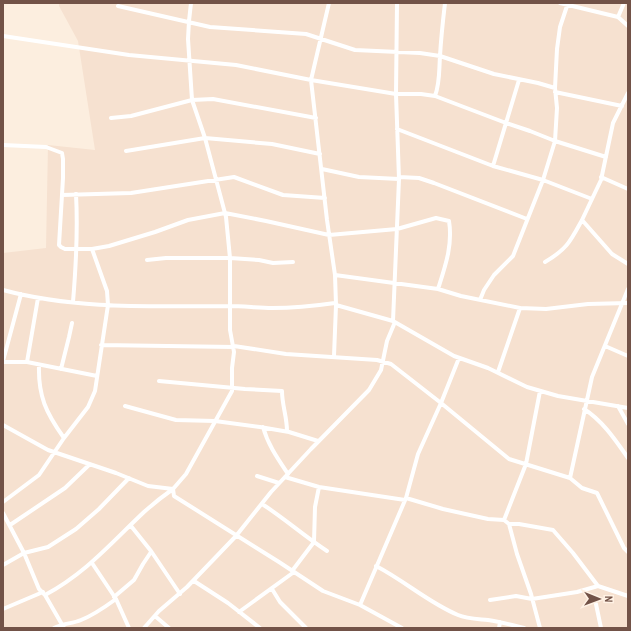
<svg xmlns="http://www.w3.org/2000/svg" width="631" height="631" font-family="'Archivo Narrow',sans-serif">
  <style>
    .residential { fill: #f6e1d0 }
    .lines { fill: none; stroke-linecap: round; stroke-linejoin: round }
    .street { stroke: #fff; stroke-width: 4 }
  </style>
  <rect width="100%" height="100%" fill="#fceedf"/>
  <path class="residential" d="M59 3H628V628H3V253L46 248 48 145 95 150 78 41 59 6Z"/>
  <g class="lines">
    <path class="street" d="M329 3 311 80 327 220 335 275 336 305 334 356
      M560 3 618 17 628 26
      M118 6 210 27 306 34 355 50 420 53 440 56 494 74 538 83 555 88
      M618 17 624 3
      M3 36 129 55 236 65 311 80 396 94H421L435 96 506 123 530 131 555 141 606 157
      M555 92 622 106
      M628 93 613 123 601 180 582 220 612 254 628 264
      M435 96C440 83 439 70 440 56 441 38 443 20 445 3
      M111 118 131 116 192 100 213 99 316 118
      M397 129 493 166 543 180 592 199
      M3 145 46 147 62 153 63 159V178L59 245 61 247 65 249H92L109 246 155 232 188 220 225 213 266 221 329 235 397 229 436 218 449 221C453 245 445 267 438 289
      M126 151 205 138 272 144 320 154
      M493 166 519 80
      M322 169 359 177 399 179
      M399 177 419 178 434 183 527 219
      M601 177 628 189
      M62 195 131 193 234 177 283 195 325 198
      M147 260 166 258H230L259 260 273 263 293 262
      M545 262C567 249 570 242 582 220
      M335 275 438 289 461 296 520 308 546 309 588 304 628 303
      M628 289 592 377 570 478 582 488 597 493 624 548 628 552
      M3 290C77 310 154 306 229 306 244 306 258 308 272 308 293 308 314 306 335 303
      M480 300 484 290 494 275 513 256 543 180 555 141 557 108 555 88 557 49 560 27 568 3
      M73 302C76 266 78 230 76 194
      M336 305 393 321 454 356 488 368 527 387 558 396 628 408
      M393 321 399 179 396 94 397 3
      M101 345 234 347
      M234 346 286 354 377 360 391 364 441 403 509 459 570 478
      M605 346 628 356
      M3 361 21 294
      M3 362H27L97 376
      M27 362 38 298
      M39 365C38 396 46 413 64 438
      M61 369 69 337 72 323
      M498 372 520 308
      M159 381 245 389 282 391C282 405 287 417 287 431
      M125 406 176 420 215 421 260 427 289 432 318 441
      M618 406 628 424
      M584 409C603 421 616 441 628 458
      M3 425 48 450 116 473 148 486 173 489 186 474 232 391V368L234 352 230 330V258L226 217 205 138 192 100 188 39 189 21 191 3
      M263 427C268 445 278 459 288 474
      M257 476 279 483
      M285 477 319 487 405 500
      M406 498 443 509 488 519 504 520 509 524 517 554 531 594 540 628
      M3 502 39 475 64 438 88 407 95 391 108 305 107 291 92 249
      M262 504C284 518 304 536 327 551
      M3 513 24 553 39 589 45 595 64 628
      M504 520 526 464 540 391
      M509 524H519L553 530 573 553 598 586
      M10 525 65 488 90 464
      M131 526 151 551 180 594
      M92 563 116 599 129 628
      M3 565 24 553 48 547 76 529 99 509 129 478
      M376 566C405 581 429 603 458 615 467 619 479 619 488 620 501 622 512 625 524 628
      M292 571 314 542 315 507 319 487
      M194 581 228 603 260 628
      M272 589 280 602 306 628
      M45 595C86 573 111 543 144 512 153 504 163 496 173 489L174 496 279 562 323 591 360 605 402 628
      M114 597 134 580 143 564 151 552
      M490 600 516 596 532 599 577 592 598 586 628 596
      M596 604 601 628
      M360 605 406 498 418 454 441 403 459 358
      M3 609 43 592
      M239 612 294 572
      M155 616 169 628
      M54 628C63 623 72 624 81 620 94 615 105 607 116 599
      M144 628 159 611 187 587 214 559 236 536 271 492 311 449 369 390 381 370 387 341 395 322
      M499 628 500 622"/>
  </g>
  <rect width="631" height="631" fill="none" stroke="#725247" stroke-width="8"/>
  <g transform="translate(599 599) rotate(91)" stroke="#fff2e5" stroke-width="3" paint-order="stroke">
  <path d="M0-3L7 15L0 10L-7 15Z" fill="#725247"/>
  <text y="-6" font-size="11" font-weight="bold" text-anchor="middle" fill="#725247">N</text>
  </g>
</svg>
